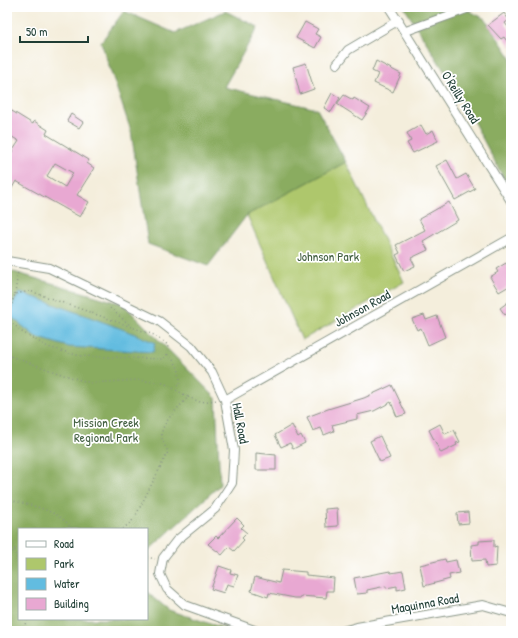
<svg xmlns="http://www.w3.org/2000/svg" width="518" height="638" font-family="'Patrick Hand',sans-serif">
  <style>
    .green { fill: #aec76c; stroke: #668250 }
    .forest { fill: #8aac60; stroke: #54744a }
    .water { fill: #62bce0; stroke: #407c8a }
    .building { fill: #e8a8d2; fill-rule: evenodd }
    .lines { fill: none; stroke-linecap: round; stroke-linejoin: round }
    .street-casing { stroke: #8a9688; stroke-width: 10 }
    .path { stroke: #8a9688; stroke-width: 1.5; stroke-dasharray: 1 3; stroke-linecap: butt }
    .street { stroke: #fff; stroke-width: 8 }
    .labels { text-anchor: middle; dominant-baseline: central; stroke-width: 3.5; stroke-linejoin: round; paint-order: stroke }
    .street-label { font-size: 13px; fill: #1f3d34; stroke: #fff }
    .park-label { font-size: 13px; fill: #436042; stroke: #fff }
  </style>
  <rect width="100%" height="100%" fill="#fff"/>
  <filter id="ink" filterUnits="userSpaceOnUse"><feTurbulence type="fractalNoise" baseFrequency=".025" numOctaves="2"/><feDisplacementMap in="SourceGraphic" scale="8" xChannelSelector="R" yChannelSelector="G"/><feConvolveMatrix kernelMatrix="1 2 1 2 8 2 1 2 1" color-interpolation-filters="sRGB"/></filter>
  <filter id="wash" filterUnits="userSpaceOnUse"><feTurbulence type="fractalNoise" baseFrequency=".012" numOctaves="4" result="noise"/><feDisplacementMap in="SourceGraphic" scale="16" xChannelSelector="R" yChannelSelector="G"/><feGaussianBlur stdDeviation="0.9" result="paint"/><feColorMatrix in="noise" values="0 0 0 0 0 0 0 0 0 0 0 0 0 0 0 0 0 1.4 0 .05"/><feComposite in="paint" operator="in"/></filter>
  <g filter="url(#wash)">
    <rect width="100%" height="100%" fill="#f4eedc"/>
    <path class="green" d="M346 162 404 282 302 340 247 215Z"/>
    <path class="forest" d="M404 7H462L485 19 511 58V192L460 96Z
      M124 11 175 33 225 11 258 27 224 87 317 109 346 162 247 215 208 266 148 244 131 131 101 42Z
      M7 270 123 304 216 398 220 485 148 551 147 572V529H19V619H147V592L169 610 232 631H7Z"/>
    <path class="water" d="M20 293C42 299 62 308 84 315 108 324 132 332 155 343L153 352 69 347 36 337 9 315 14 302Z"/>
    <g id="blocks">
      <path class="building" d="M504 13 509 20 505 23 511 31V47L504 37 501 39 488 25Z
        M305 22 318 29 315 34 321 37 315 48 296 38Z
        M376 61 401 74 393 92 374 83 378 74 372 71Z
        M306 63 314 89 300 94 293 67Z
        M332 93 340 98 331 112 324 108Z
        M344 95 353 100 354 98 370 108 362 120 337 104Z
        M7 108 33 124 34 121 48 130 46 134 89 160 87 163 94 168 77 195 89 202 80 217 16 181 7 197V153L10 155 19 141 7 134ZM55 163 73 173 65 187 47 176Z
        M71 114 83 122 79 128 67 121Z
        M421 125 426 134 433 130 438 141 413 153 407 143 411 141 407 133Z
        M447 160 457 179 466 174 475 189 455 200 436 166Z
        M449 202 458 220 423 241 428 250 411 258 415 266 404 271 396 255 400 253 396 245 425 230 419 219Z
        M506 263 511 272V285L499 292 490 277 498 272 496 269Z
        M511 300V311L505 315 500 308Z
        M424 315 426 320 437 316 445 337 428 345 421 328 417 330 412 319Z
        M392 385 406 414 397 417 391 402 374 411 357 415V419L332 425 334 431 324 435 321 428 313 431 307 417 328 409 364 398Z
        M440 424 445 434 454 430 460 442 456 443 457 445 441 453 429 430Z
        M292 425 298 437 301 435 305 443 293 449 290 443 281 447 275 435Z
        M380 436 390 458 380 462 370 441Z
        M256 453 276 455V470H256Z
        M337 508 338 526 326 527 325 509Z
        M468 512 469 523 458 524 457 513Z
        M237 518 244 525 241 528 247 533 242 538 244 540 234 551 229 547 222 555 208 544 216 536 218 538Z
        M494 540V547L497 546 496 566 486 567 485 560 472 561 471 545 479 544V541Z
        M445 559 446 562 456 560 459 573 449 575 450 579 424 586 420 565Z
        M219 566 231 570 230 573 238 575 234 586 227 584 224 593 211 589Z
        M282 570 306 572V575L334 578 333 591H327L326 598 301 596V598H295L269 593 268 597 251 591 255 577 279 583Z
        M390 571 391 573 403 571 406 588 397 590V586L386 588V586L367 590V593L357 594 354 578Z"/>
    </g>
  </g>
  <g filter="url(#ink)">
    <use href="#blocks" fill-opacity="0" stroke="#8a9688" stroke-width="1"/>
    <g class="lines">
      <g class="street-casing">
        <path id="street" d="M389 7 511 201
          M406 31 472 7
          M337 64 348 50 399 20
          M7 261 49 268 159 321 191 346 212 372 225 400 234 450 232 483 215 509 177 540 163 558 160 574 167 589 185 605 257 631
          M225 400 511 238
          M342 631 357 627 483 605 511 613"/>
      </g>
      <path class="path" d="M15 294 18 271
        M110 308 131 326
        M167 354 163 359 80 356 48 347 22 332 7 318 15 294 30 291 154 335 168 345 167 354C177 363 180 369 180 383L175 388
        M7 357 10 356 64 375 91 383 137 380 164 383 188 397C180 407 159 424 162 437 162 442 166 447 168 452L134 519 123 529
        M188 397 200 402 217 400
        M7 499C30 506 57 508 72 529
        M7 534 15 550 7 556
        M19 549 15 550 19 569
        M147 557 155 559
        M21 631 28 619"/>
      <use href="#street" class="street"/>
    </g>
  </g>
  <g class="labels">
    <g class="street-label">
      <text transform="translate(461 97) rotate(58)">O'Reilly Road</text>
      <text transform="translate(362 308) rotate(-29)">Johnson Road</text>
      <text transform="translate(241 423) rotate(79)">Hall Road</text>
      <text transform="translate(425 603) rotate(-10)">Maquinna Road</text>
    </g>
    <g class="park-label">
      <text x="328" y="256">Johnson Park</text>
      <text x="106" y="422">Mission Creek<tspan x="106" dy="15">Regional Park</tspan></text>
    </g>
  </g>
  <rect width="518" height="638" fill="none" stroke="#fff" stroke-width="24"/>
  <rect x="18" y="528" width="130" height="92" fill="#ffffff" stroke="#a5b1ae"/>
  <rect x="26" y="541" width="20" height="6" fill="#ffffff" stroke="#a5b1ae"/>
  <text x="54" y="548" font-size="12" fill="#1f3d34">Road</text>
  <rect x="26" y="558" width="20" height="12" fill="#aec76c" stroke="#a5b1ae"/>
  <text x="54" y="568" font-size="12" fill="#1f3d34">Park</text>
  <rect x="26" y="578" width="20" height="12" fill="#62bce0" stroke="#a5b1ae"/>
  <text x="54" y="588" font-size="12" fill="#1f3d34">Water</text>
  <rect x="26" y="598" width="20" height="12" fill="#e8a8d2" stroke="#a5b1ae"/>
  <text x="54" y="608" font-size="12" fill="#1f3d34">Building</text>
  <path d="M20 36v6h68v-6" fill="none" stroke="#1f3d34" stroke-width="2"/>
  <text x="26" y="36" font-size="12" fill="#1f3d34" stroke="#ffffff" stroke-width="3" paint-order="stroke">50 m</text>
</svg>
